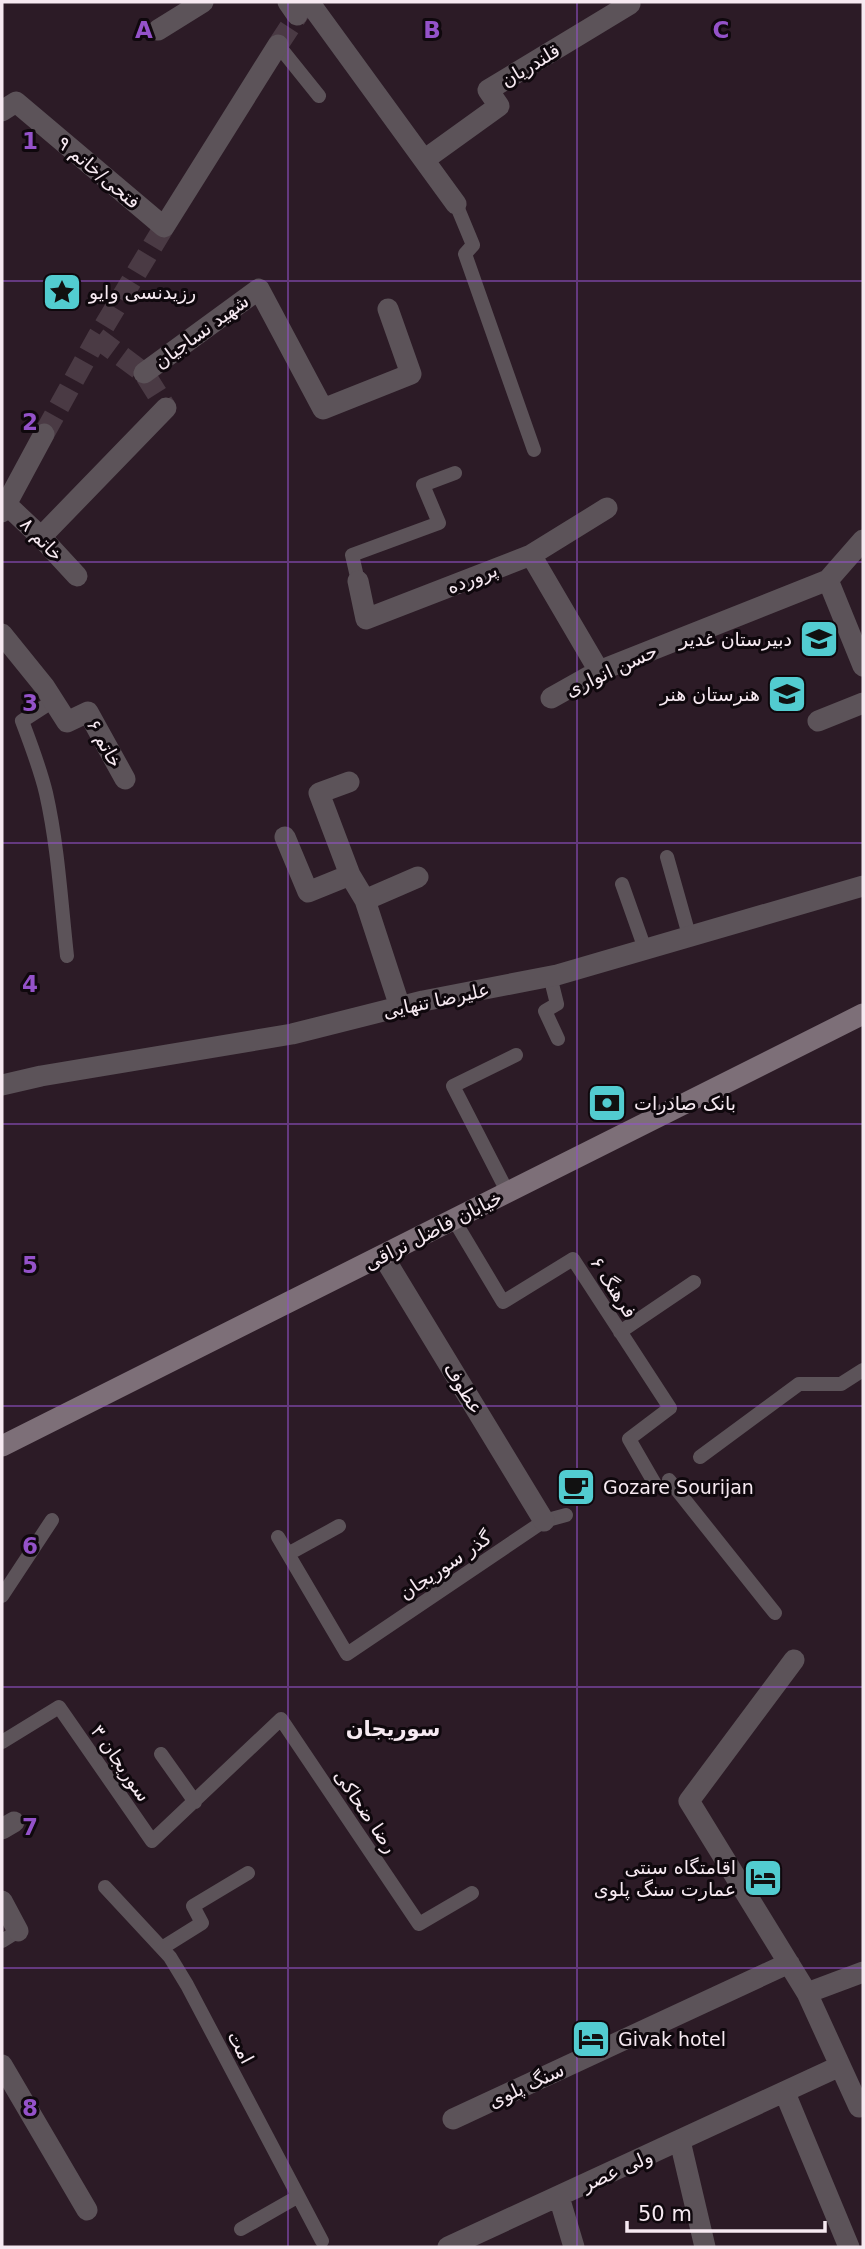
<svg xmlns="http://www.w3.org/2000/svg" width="865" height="2249" font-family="'DejaVu Sans',Cairo,sans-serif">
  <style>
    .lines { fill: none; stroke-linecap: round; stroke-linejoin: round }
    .street-tunnel { stroke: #4a3a44; stroke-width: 21; stroke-dasharray: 21 10; stroke-linecap: butt }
    .lane { stroke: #5c5359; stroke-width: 14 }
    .street { stroke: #5c5359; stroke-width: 21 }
    .secondary { stroke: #7d6f78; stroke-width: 21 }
    .grid { fill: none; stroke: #9452c9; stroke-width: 2; stroke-opacity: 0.55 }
    .labels { text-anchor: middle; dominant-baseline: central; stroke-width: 6; stroke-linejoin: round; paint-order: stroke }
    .street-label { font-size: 19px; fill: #f6e9f1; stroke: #0f080d }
    .poi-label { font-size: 19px; fill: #f6e9f1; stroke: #0f080d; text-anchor: start }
    .neighbourhood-label { font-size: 21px; font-weight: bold; fill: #f6e9f1; stroke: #0f080d }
    .grid-label { font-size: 23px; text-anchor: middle; font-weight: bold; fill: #9452c9; stroke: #0f080d; stroke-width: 6; stroke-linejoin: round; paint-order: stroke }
  </style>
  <rect width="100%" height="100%" fill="#2c1b26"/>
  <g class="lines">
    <path class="street-tunnel" d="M278 45 306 2
      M97 338 144 373 166 408
      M44 434 97 338 164 227"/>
    <path class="lane" d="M278 45 319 96
      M456 204 473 245 465 254 534 450
      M358 581 352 555 439 523 423 485 455 473
      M53 701 22 721C31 745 40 768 46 793 58 846 61 902 67 956
      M667 857 689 935
      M622 884 645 949
      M550 976 557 1004 545 1011 558 1039
      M508 1193 453 1086 516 1055
      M454 1220 503 1302 573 1259 670 1408 629 1439 655 1484
      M620 1332 694 1282
      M700 1457 799 1384H841L863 1370
      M669 1480 775 1613
      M278 1537 347 1654 544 1521 566 1515
      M288 1554 339 1526
      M2 1596 52 1520
      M2 1742 59 1707 152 1841 281 1719 419 1924 472 1893
      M161 1754 195 1802
      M105 1887 170 1957 187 1985 322 2241
      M2 1941 18 1931
      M162 1948 202 1923 193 1906 248 1873
      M241 2229 297 2197"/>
    <path class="street" d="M288 2 297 15
      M309 2 456 204
      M158 30 203 2
      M2 111 16 102 164 227 278 45
      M424 160 499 106 488 90 630 4
      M144 373 259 289 323 409 411 374 388 309
      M6 504 41 537 77 576
      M2 512 44 434
      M41 537 166 408
      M531 555 599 671
      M828 580 863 666
      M358 581 366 619 531 555 607 508
      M2 634 44 686 67 722 88 712 125 779
      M551 698 599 671 828 580 863 540
      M818 721 863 703
      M349 782 319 793 350 875
      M285 837 308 892 350 875 365 900 400 1007
      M365 900 418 877
      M2 1085 41 1076 292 1034 423 1001 557 975 863 886
      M383 1256 544 1521
      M794 1660 689 1801 807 1993 859 2107 863 2106
      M2 1829 14 1822
      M2 1901 18 1931
      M807 1993 863 1972
      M2 2065 87 2210
      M785 2093 849 2247
      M453 2119 789 1963
      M680 2141 705 2247
      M559 2197 574 2247
      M448 2247 840 2066"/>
    <path class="secondary" d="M2 1446 863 1014"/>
  </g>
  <path class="grid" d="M288 2V2247M577 2V2247M2 281H863M2 562H863M2 843H863M2 1124H863M2 1406H863M2 1687H863M2 1968H863"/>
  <defs>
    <g id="sight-square" transform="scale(2.0125)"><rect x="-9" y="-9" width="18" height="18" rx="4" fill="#52ccd0" stroke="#0f080d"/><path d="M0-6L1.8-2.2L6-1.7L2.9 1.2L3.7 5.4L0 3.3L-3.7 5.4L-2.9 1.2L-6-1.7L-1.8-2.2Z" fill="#111"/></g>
    <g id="school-square" transform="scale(2.0125)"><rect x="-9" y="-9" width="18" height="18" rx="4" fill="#52ccd0" stroke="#0f080d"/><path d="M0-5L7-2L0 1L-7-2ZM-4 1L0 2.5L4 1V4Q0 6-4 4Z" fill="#111"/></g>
    <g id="bank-square" transform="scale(2.0125)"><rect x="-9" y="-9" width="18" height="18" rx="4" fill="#52ccd0" stroke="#0f080d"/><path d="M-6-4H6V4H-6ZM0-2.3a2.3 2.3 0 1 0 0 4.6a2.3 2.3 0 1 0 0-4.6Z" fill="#111"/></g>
    <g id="cafe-square" transform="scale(2.0125)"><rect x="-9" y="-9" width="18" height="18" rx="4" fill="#52ccd0" stroke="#0f080d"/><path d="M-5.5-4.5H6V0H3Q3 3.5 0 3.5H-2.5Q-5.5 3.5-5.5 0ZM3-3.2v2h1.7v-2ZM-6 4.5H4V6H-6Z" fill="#111"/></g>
    <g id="hotel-square" transform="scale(2.0125)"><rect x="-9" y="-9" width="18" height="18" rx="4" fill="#52ccd0" stroke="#0f080d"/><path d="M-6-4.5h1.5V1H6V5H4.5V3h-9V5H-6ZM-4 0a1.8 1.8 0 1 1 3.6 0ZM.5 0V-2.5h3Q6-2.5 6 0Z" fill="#111"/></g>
  </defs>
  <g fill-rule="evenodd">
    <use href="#sight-square" x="62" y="292"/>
    <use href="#school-square" x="819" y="639"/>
    <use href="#school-square" x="787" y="694"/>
    <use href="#bank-square" x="607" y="1103"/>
    <use href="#cafe-square" x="576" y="1487"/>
    <use href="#hotel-square" x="763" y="1878"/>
    <use href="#hotel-square" x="591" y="2039"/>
  </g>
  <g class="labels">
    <g class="street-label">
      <text transform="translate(530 65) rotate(-31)">قلندریان</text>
      <text transform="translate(99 172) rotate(40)">فتحی/خاتم ۹</text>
      <text transform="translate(201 331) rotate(-36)">شهید نساجیان</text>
      <text transform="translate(42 539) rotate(46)">خاتم ۸</text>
      <text transform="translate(472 578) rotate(-21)">پرورده</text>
      <text transform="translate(611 670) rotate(-25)">حسن انواری</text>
      <text transform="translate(105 743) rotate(61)">خاتم ۶</text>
      <text transform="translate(436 1000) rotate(-12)">علیرضا تنهایی</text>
      <text transform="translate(433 1230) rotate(-27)">خیابان فاضل نراقی</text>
      <text transform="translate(614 1287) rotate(57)">فرهنگ ۶</text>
      <text transform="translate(464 1388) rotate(59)">عطوف</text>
      <text transform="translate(445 1565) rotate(-34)">گذر سوریجان</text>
      <text transform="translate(121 1763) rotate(55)">سوریجان ۳</text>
      <text transform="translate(366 1811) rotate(56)">رضا ضحاکی</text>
      <text transform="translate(241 2047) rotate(62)">امت</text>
      <text transform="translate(526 2085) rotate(-25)">سنگ پلوی</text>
      <text transform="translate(617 2170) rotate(-24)">ولی عصر</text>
    </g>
    <g class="poi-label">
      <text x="89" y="292">رزیدنسی وایو</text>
      <text x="792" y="639" text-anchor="end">دبیرستان غدیر</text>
      <text x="760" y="694" text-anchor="end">هنرستان هنر</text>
      <text x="634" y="1103">بانک صادرات</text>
      <text x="603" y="1487">Gozare Sourijan</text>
      <text x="736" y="1867" text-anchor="end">اقامتگاه سنتی<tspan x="736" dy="22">عمارت سنگ پلوی</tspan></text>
      <text x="618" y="2039">Givak hotel</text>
    </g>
    <g class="neighbourhood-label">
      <text x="393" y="1729">سوریجان</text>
    </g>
  </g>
  <g class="grid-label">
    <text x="144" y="38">A</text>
    <text x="432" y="38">B</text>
    <text x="721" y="38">C</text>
    <text x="30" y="149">1</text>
    <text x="30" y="430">2</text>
    <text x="30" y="711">3</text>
    <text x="30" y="992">4</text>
    <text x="30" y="1273">5</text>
    <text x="30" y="1554">6</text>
    <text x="30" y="1835">7</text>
    <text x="30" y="2116">8</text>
  </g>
  <rect width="865" height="2249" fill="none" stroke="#f6e9f1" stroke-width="7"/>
  <path d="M627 2221v10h198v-10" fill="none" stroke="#f6e9f1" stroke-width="3.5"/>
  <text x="638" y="2221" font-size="21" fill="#f6e9f1" stroke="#0f080d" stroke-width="5" paint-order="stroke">50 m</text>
</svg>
